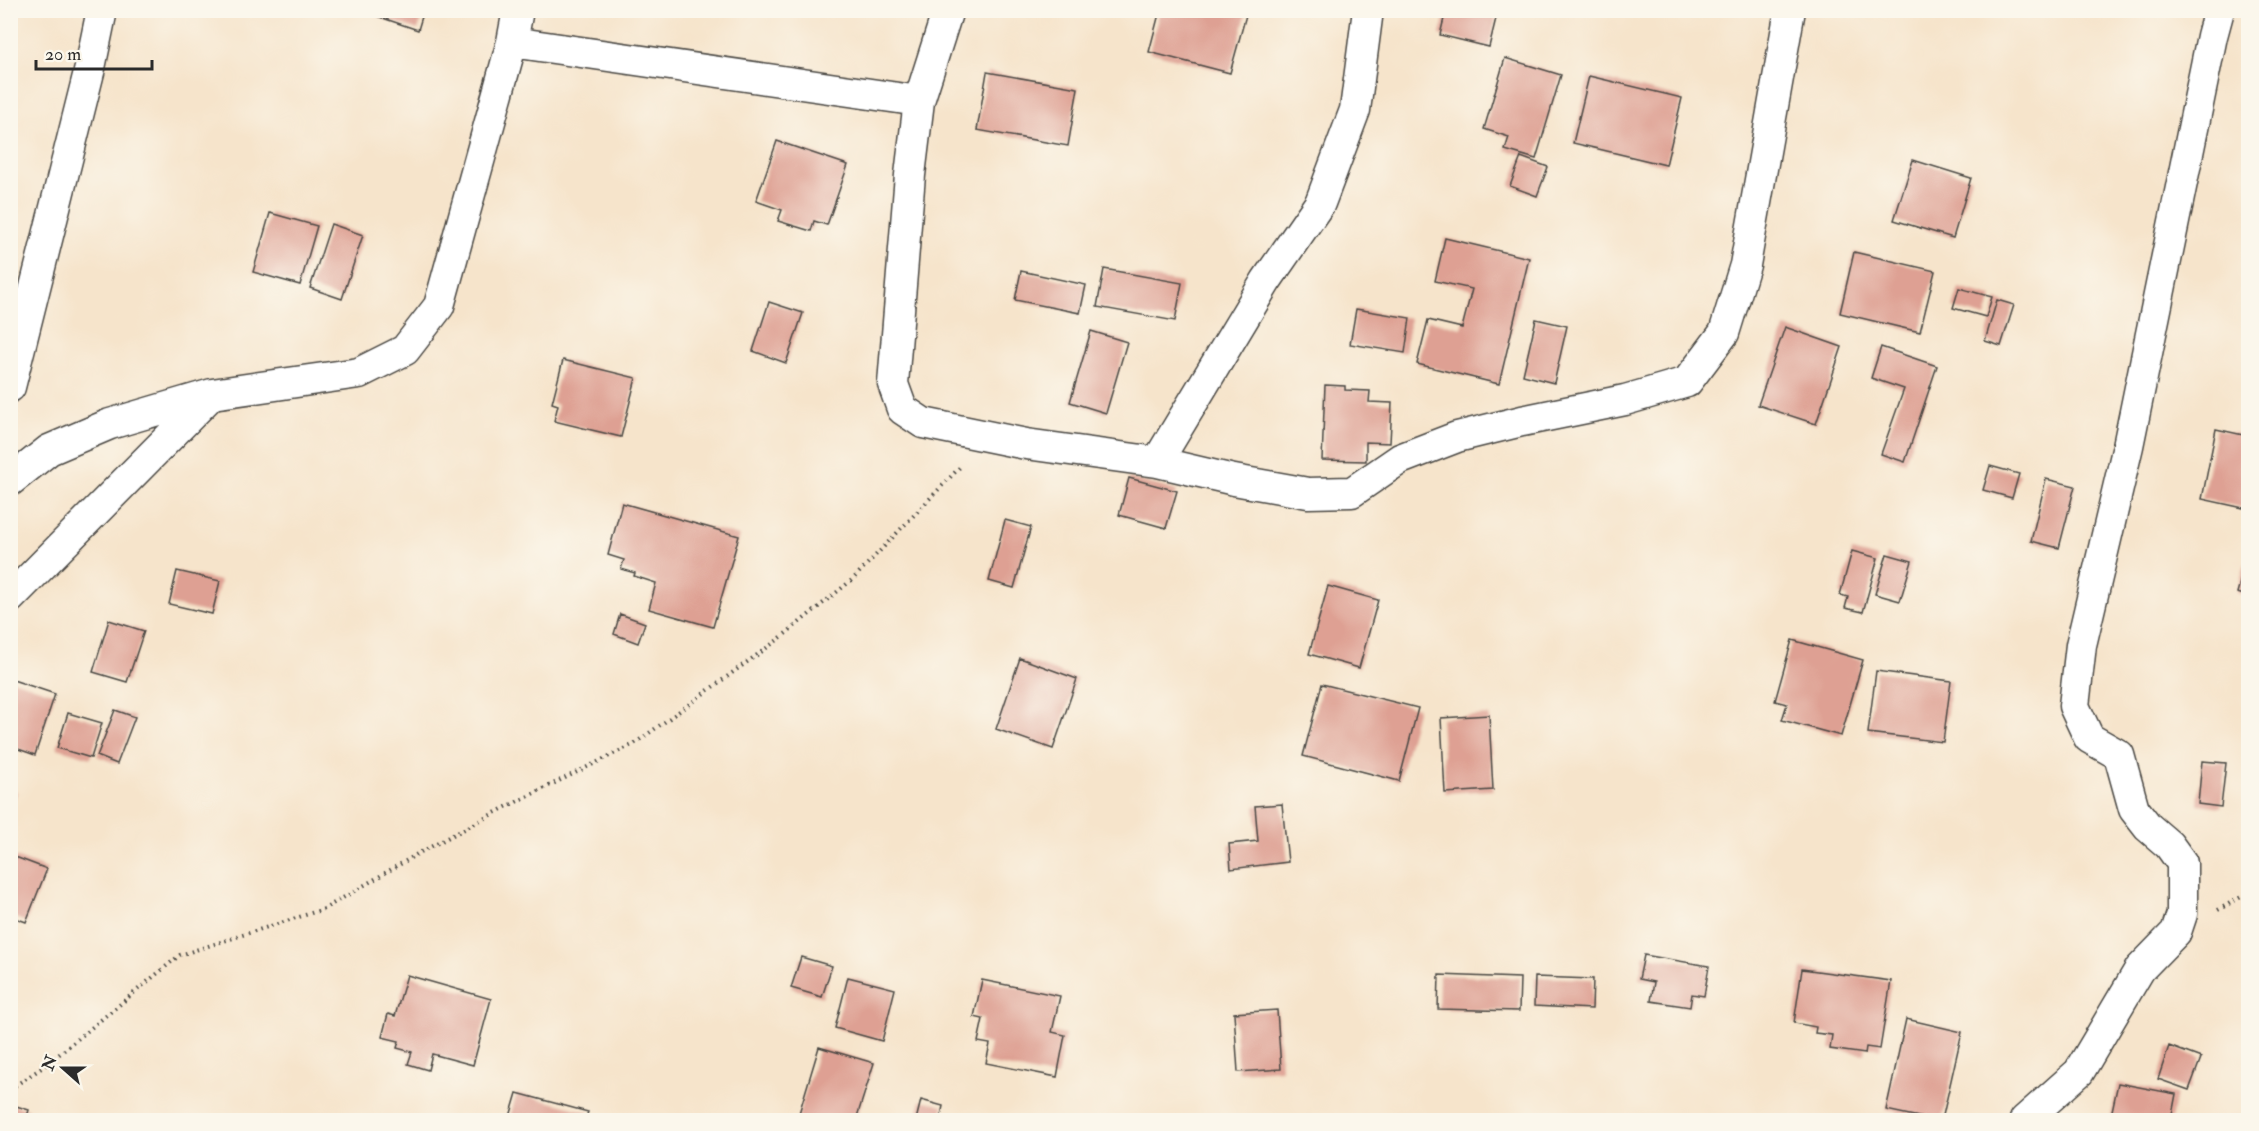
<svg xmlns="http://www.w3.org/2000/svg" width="2259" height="1131" font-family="'IM FELL Double Pica',serif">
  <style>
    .building { fill: #dea093 }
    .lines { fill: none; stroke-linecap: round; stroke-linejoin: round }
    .street-casing { stroke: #494743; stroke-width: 33 }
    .path { stroke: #494743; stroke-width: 4; stroke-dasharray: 1.5 4.5; stroke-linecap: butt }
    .street { stroke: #fff; stroke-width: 30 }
  </style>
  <rect width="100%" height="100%" fill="#fbf7ec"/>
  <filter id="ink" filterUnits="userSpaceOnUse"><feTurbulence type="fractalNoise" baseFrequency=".0167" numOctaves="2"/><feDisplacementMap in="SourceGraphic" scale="12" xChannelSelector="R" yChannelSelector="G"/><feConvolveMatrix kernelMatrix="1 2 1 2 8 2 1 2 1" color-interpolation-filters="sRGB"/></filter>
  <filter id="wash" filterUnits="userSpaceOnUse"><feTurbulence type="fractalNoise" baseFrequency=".008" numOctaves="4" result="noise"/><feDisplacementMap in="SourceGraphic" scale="24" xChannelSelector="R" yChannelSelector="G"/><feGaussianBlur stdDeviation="1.35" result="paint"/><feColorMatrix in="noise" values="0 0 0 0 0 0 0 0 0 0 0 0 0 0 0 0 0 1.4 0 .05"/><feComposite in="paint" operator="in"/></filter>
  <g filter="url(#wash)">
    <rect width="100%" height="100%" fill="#f6e4cb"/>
    <g id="blocks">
      <path class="building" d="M359 10H424L418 30Z
        M1160 10H1228L1246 15 1230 73 1149 52Z
        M1446 10H1498L1489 47 1440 35Z
        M1505 58 1561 75 1536 159 1505 150 1509 137 1484 129Z
        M987 72 1078 88 1068 146 977 130Z
        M1589 76 1682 98 1666 165 1573 143Z
        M777 141 848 165 827 225 814 221 811 231 778 221 782 210 756 201Z
        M1521 157 1548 167 1537 196 1510 186Z
        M1913 160 1971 178 1953 238 1894 220Z
        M270 213 317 226 300 285 253 272Z
        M331 224 363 235 342 299 310 288Z
        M1445 238 1529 258 1499 384 1417 364 1428 320 1462 328 1472 289 1435 281Z
        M1854 252 1935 271 1920 332 1840 313Z
        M1104 269 1182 283 1175 321 1097 307Z
        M1021 271 1086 285 1080 313 1015 300Z
        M1959 288 1992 297 1986 317 1953 308Z
        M1997 300 2014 305 2001 346 1985 341Z
        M769 302 803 313 786 363 753 351Z
        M1356 309 1410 318 1405 353 1350 344Z
        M1536 319 1567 326 1554 383 1523 375Z
        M1785 327 1842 347 1816 424 1758 405Z
        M1091 331 1127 342 1106 413 1070 402Z
        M1881 347 1937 366 1905 462 1881 454 1904 389 1871 378Z
        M563 360 636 378 621 437 554 421 558 405 552 403Z
        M1325 385 1345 386V390L1370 391 1369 402 1392 403 1390 443 1366 442V461L1322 460Z
        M2216 429 2248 436V509L2202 499Z
        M1990 466 2019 474 2012 498 1983 490Z
        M1129 478 1177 491 1166 528 1119 515Z
        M2046 479 2075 486 2059 548 2031 541Z
        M622 503 739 536 713 627 649 609 656 583 634 576 635 573 621 569 624 560 608 555Z
        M1005 520 1031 527 1014 588 989 581Z
        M1852 551 1878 558 1863 612 1845 608 1848 597 1840 595Z
        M1887 554 1912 561 1900 601 1875 594Z
        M2248 554V596L2237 593Z
        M177 571 220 581 212 614 169 604Z
        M1328 586 1378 600 1359 668 1309 654Z
        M620 614 645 623 638 643 614 634Z
        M109 620 144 631 127 682 93 672Z
        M1792 640 1863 660 1841 736 1782 720 1787 704 1775 701Z
        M1020 658 1077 679 1053 749 996 729Z
        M1876 671 1951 681 1943 742 1868 733Z
        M10 679 55 694 35 755 10 746Z
        M1322 684 1418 708 1399 781 1303 756Z
        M115 710 135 717 117 764 97 756Z
        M68 713 102 723 91 758 57 748Z
        M1489 715 1493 790 1445 793 1441 718Z
        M2202 761 2226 763 2221 807 2198 804Z
        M10 789 17 792 11 808H10Z
        M1282 804 1288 862 1231 869 1229 844 1258 841 1255 806Z
        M10 855 47 869 26 922 10 916Z
        M1644 955 1709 966 1704 996 1692 994 1690 1007 1651 1001 1654 982 1639 979Z
        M801 957 832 966 822 997 791 988Z
        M1802 969 1891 981 1880 1049 1866 1047 1865 1054 1830 1049 1832 1035 1815 1033 1816 1027 1794 1023Z
        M407 975 491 999 473 1065 432 1054 428 1070 408 1064 412 1052 397 1048 399 1041 382 1037 388 1014 395 1016Z
        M1439 975 1520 978 1519 1011 1438 1009Z
        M848 977 895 989 882 1041 835 1028Z
        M1535 977 1593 979 1592 1009 1534 1006Z
        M982 980 1060 996 1052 1032 1065 1035 1057 1077 986 1063 990 1044 978 1042 983 1019 974 1017Z
        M1277 1010 1281 1069 1238 1072 1234 1013Z
        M1906 1019 1962 1032 1942 1120H1933L1886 1110Z
        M2169 1046 2201 1058 2189 1090 2158 1079Z
        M819 1047 874 1063 856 1120H797Z
        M2118 1083 2176 1094 2171 1120H2110Z
        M517 1093 588 1112 585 1120H509Z
        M921 1100 943 1106 940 1120H916Z
        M10 1104 29 1110 26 1120H10Z"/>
    </g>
  </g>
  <g filter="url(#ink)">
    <use href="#blocks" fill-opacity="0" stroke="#494743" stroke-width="1.5"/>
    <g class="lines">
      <g class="street-casing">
        <path id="street" d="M948 10 919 101 910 175 893 384 902 409 923 423 1026 444 1157 462 1234 480 1308 493 1352 492 1400 459 1457 437 1522 421 1625 400 1687 382 1724 333 1745 265 1790 10
          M512 42 919 101
          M10 387 90 68 102 10
          M1157 462 1266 281 1320 203 1355 110 1368 10
          M10 481 49 450 110 424 212 394 359 373 405 350 439 306 512 42 518 10
          M10 598 211 395
          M2025 1120 2079 1072 2140 969 2176 932 2182 914V863L2169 845 2148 827 2134 809 2119 755 2089 738 2074 706 2081 645 2128 446 2212 36 2219 10"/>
      </g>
      <path class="path" d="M2218 910 2248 893
        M10 1089 46 1065 180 955 324 909 419 853 502 809 634 744 779 639 853 579 960 467"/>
      <use href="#street" class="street"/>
    </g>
  </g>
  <rect width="2259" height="1131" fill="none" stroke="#fbf7ec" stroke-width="36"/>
  <g transform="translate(63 1068) rotate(291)" stroke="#fbf7ec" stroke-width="4.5" paint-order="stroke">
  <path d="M0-4.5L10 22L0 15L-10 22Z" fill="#2b2b2b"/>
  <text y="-9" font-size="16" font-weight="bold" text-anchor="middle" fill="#2b2b2b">N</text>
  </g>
  <path d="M36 60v9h116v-9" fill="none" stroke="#2b2b2b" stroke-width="3"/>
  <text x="45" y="60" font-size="18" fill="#2b2b2b" stroke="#fbf7ec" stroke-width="4.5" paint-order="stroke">20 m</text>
</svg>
